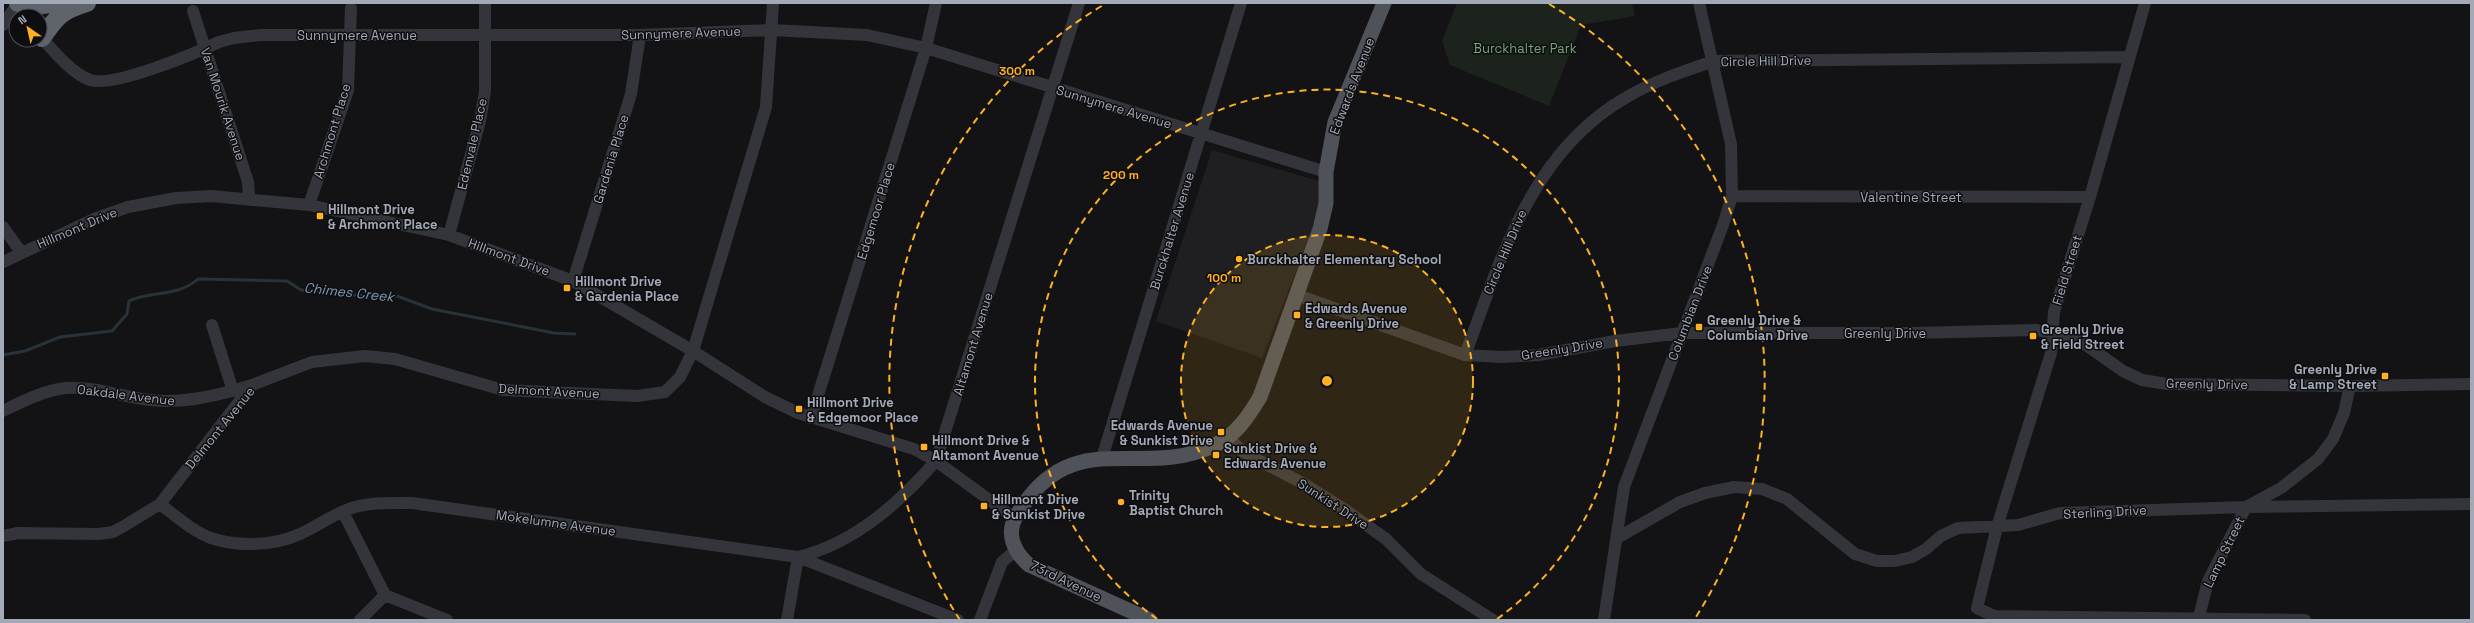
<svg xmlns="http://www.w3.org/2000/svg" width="2474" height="623" font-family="'Space Grotesk',sans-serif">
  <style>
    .built { fill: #1f1f22 }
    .green { fill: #1b231c }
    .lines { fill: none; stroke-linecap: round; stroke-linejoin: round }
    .stream { stroke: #283239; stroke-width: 3 }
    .minor { stroke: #34353a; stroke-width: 12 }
    .major { stroke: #4f5259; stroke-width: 15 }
    .highway { stroke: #5f636b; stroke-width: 18 }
    .ring { fill: none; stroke: #feb122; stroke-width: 2; stroke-dasharray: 7 5 }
    .poi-dot { fill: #feb122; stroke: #0e0e10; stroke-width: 1.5 }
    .labels { text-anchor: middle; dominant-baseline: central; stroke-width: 3; stroke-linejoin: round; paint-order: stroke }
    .street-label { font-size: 13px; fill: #a3a9b6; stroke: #0e0e10 }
    .park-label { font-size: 13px; fill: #79a37b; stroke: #0e0e10 }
    .poi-label { font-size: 13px; font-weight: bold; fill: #a3a9b6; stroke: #0e0e10; text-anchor: start }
    .water-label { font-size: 14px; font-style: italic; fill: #7898b4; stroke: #0e0e10 }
    .centre { fill: #feb122; stroke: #0e0e10; stroke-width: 2 }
    .ring-label { font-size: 12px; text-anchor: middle; font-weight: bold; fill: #feb122; stroke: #0e0e10; stroke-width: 3; stroke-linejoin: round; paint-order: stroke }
  </style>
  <rect width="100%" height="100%" fill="#131315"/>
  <path class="built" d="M1212 150 1319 181 1321 191 1312 230 1262 358 1156 321Z"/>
  <path class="green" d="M1457 3H1632L1635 16 1581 25 1549 106 1450 65 1442 41Z"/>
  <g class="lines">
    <path class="stream" d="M3 355 25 351 60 337 112 331 127 314 129 301C150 291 178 297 198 279L287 281 301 290 349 295 397 296 432 309 554 333 575 334"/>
    <path class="minor" d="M18 3 24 16
      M2145 3 2090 197 2054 312 2051 353 1997 527 1977 608 1994 616 2305 620
      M193 11 248 182 249 198
      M3 25 18 3
      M40 36C54 51 71 73 90 80 113 88 196 53 219 42L234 38 261 35H640L772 30 867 35 926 48 1326 172
      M1732 196 2090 197
      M309 205 348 90 351 8
      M3 227 21 252
      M449 235 480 121 485 91V3
      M3 262 94 219 128 207 176 198 211 196 309 205 449 235 573 281 693 351 765 397 798 413 914 449 936 461 1014 518
      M573 281 631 94 640 35
      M1297 295 1465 355 1502 357 1539 355 1615 341 1682 333H1914L2037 330 2079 340 2123 371 2142 380 2167 384 2350 386 2471 384
      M212 325 233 391
      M1465 355C1501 259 1531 151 1627 97 1654 81 1684 71 1714 61L2128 57
      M3 411C21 402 45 390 66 388 93 386 123 397 150 400 184 404 220 395 252 385
      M811 418 926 48 936 3
      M1229 438 1243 452 1306 485 1344 509 1386 539 1421 574 1493 620
      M1102 458 1241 3
      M160 504C176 516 192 531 211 538 238 547 274 546 300 534 318 526 336 512 355 507 374 502 393 503 412 503L798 557 958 620
      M343 512 385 595 447 620
      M3 536 18 533 99 534 113 532 124 526 160 504 252 385 312 362 365 356 395 359 503 390 637 396 665 392 680 377 693 351 766 107 773 3
      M1617 538 1680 502 1705 493 1734 487 1762 489 1787 499 1855 554 1877 561H1895L1912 557 1926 549 1941 536 1958 528 2018 525 2060 513 2246 507 2471 504
      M360 620 385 595
      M787 620 798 557C855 543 899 503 936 461L1079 3
      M980 620 1002 562 1016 550
      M1604 620 1624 487 1723 225 1732 196 1731 144 1699 3
      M2202 620 2199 617 2208 581 2246 507 2281 488 2318 459 2333 439 2344 413 2350 386"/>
    <path class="major" d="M1150 620 1029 565C1014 552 1005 533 1017 515 1072 422 1141 481 1215 445 1236 435 1248 417 1260 397L1320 229 1326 203V172L1335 122 1384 3"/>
    <path class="highway" d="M18 3 35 6 58 3
      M42 38C57 16 61 11 87 3"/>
  </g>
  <circle cx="1327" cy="381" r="146" fill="#feb122" fill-opacity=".12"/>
  <g class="ring">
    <circle cx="1327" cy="381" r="146"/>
    <path d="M1157 619A292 292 0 1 1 1497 619"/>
    <path d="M960 620A438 438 0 0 1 1105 4M1549 4A438 438 0 0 1 1694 620"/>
  </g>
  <g class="poi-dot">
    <rect x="316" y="212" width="8" height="8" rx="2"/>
    <circle cx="1239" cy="259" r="4"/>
    <rect x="563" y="284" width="8" height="8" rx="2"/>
    <rect x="1293" y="311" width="8" height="8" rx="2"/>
    <rect x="1695" y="323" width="8" height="8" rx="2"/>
    <rect x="2029" y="332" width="8" height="8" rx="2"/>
    <rect x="2381" y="372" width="8" height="8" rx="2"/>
    <rect x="795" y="405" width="8" height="8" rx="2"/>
    <rect x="1217" y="428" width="8" height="8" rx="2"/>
    <rect x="920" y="443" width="8" height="8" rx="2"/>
    <rect x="1212" y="451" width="8" height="8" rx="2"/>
    <circle cx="1121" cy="502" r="4"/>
    <rect x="980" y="502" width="8" height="8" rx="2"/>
  </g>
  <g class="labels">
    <g class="street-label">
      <text transform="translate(681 33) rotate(-2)">Sunnymere Avenue</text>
      <text x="357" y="35">Sunnymere Avenue</text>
      <text transform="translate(1766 61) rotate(-1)">Circle Hill Drive</text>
      <text transform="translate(1352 86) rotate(-69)">Edwards Avenue</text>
      <text transform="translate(223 104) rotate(72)">Van Mourik Avenue</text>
      <text transform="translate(1114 107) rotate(17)">Sunnymere Avenue</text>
      <text transform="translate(332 131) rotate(-73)">Archmont Place</text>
      <text transform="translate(472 144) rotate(-77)">Edenvale Place</text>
      <text transform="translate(611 159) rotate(-73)">Gardenia Place</text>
      <text x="1911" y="197">Valentine Street</text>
      <text transform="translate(876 211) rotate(-73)">Edgemoor Place</text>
      <text transform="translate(77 228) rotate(-23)">Hillmont Drive</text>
      <text transform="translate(1172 231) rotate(-73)">Burckhalter Avenue</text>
      <text transform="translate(1505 252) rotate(-67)">Circle Hill Drive</text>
      <text transform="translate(509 257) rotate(20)">Hillmont Drive</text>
      <text transform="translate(2067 270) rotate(-73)">Field Street</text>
      <text transform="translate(1690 313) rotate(-69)">Columbian Drive</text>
      <text x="1885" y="333">Greenly Drive</text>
      <text transform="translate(973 344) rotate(-73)">Altamont Avenue</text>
      <text transform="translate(1562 349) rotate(-9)">Greenly Drive</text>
      <text transform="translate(2207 384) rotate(1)">Greenly Drive</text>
      <text transform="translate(549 391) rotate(3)">Delmont Avenue</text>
      <text transform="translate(126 395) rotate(7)">Oakdale Avenue</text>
      <text transform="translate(220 428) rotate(-51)">Delmont Avenue</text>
      <text transform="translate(1333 504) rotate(33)">Sunkist Drive</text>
      <text transform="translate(2105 512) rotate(-3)">Sterling Drive</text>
      <text transform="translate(556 523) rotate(8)">Mokelumne Avenue</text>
      <text transform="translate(2224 552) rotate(-64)">Lamp Street</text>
      <text transform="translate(1066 581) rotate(26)">73rd Avenue</text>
    </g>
    <g class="park-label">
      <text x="1525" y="48">Burckhalter Park</text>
    </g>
    <g class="poi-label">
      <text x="328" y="209">Hillmont Drive<tspan x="328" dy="15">&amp; Archmont Place</tspan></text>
      <text x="1247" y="259">Burckhalter Elementary School</text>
      <text x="575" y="281">Hillmont Drive<tspan x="575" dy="15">&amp; Gardenia Place</tspan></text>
      <text x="1305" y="308">Edwards Avenue<tspan x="1305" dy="15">&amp; Greenly Drive</tspan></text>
      <text x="1707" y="320">Greenly Drive &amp;<tspan x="1707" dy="15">Columbian Drive</tspan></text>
      <text x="2041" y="329">Greenly Drive<tspan x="2041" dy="15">&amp; Field Street</tspan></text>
      <text x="2377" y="369" text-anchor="end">Greenly Drive<tspan x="2377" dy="15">&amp; Lamp Street</tspan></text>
      <text x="807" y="402">Hillmont Drive<tspan x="807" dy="15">&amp; Edgemoor Place</tspan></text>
      <text x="1213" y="425" text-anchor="end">Edwards Avenue<tspan x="1213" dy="15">&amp; Sunkist Drive</tspan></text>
      <text x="932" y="440">Hillmont Drive &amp;<tspan x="932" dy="15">Altamont Avenue</tspan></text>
      <text x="1224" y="448">Sunkist Drive &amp;<tspan x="1224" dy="15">Edwards Avenue</tspan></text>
      <text x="1129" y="495">Trinity<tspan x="1129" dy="15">Baptist Church</tspan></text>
      <text x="992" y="499">Hillmont Drive<tspan x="992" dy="15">&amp; Sunkist Drive</tspan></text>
    </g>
    <g class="water-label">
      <text transform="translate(349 292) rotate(6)">Chimes Creek</text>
    </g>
  </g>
  <circle cx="1327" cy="381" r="6" class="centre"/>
  <g class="ring-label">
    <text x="1017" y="75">300 m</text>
    <text x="1121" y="179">200 m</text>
    <text x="1224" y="282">100 m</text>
  </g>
  <rect width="2474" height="623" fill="none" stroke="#a3a9b6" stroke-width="8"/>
  <g transform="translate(28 28) rotate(326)"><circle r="19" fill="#0e0e10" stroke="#4a4c52"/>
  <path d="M0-3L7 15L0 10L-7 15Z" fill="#feb122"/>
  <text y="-6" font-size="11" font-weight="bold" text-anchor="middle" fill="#a3a9b6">N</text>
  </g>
</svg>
